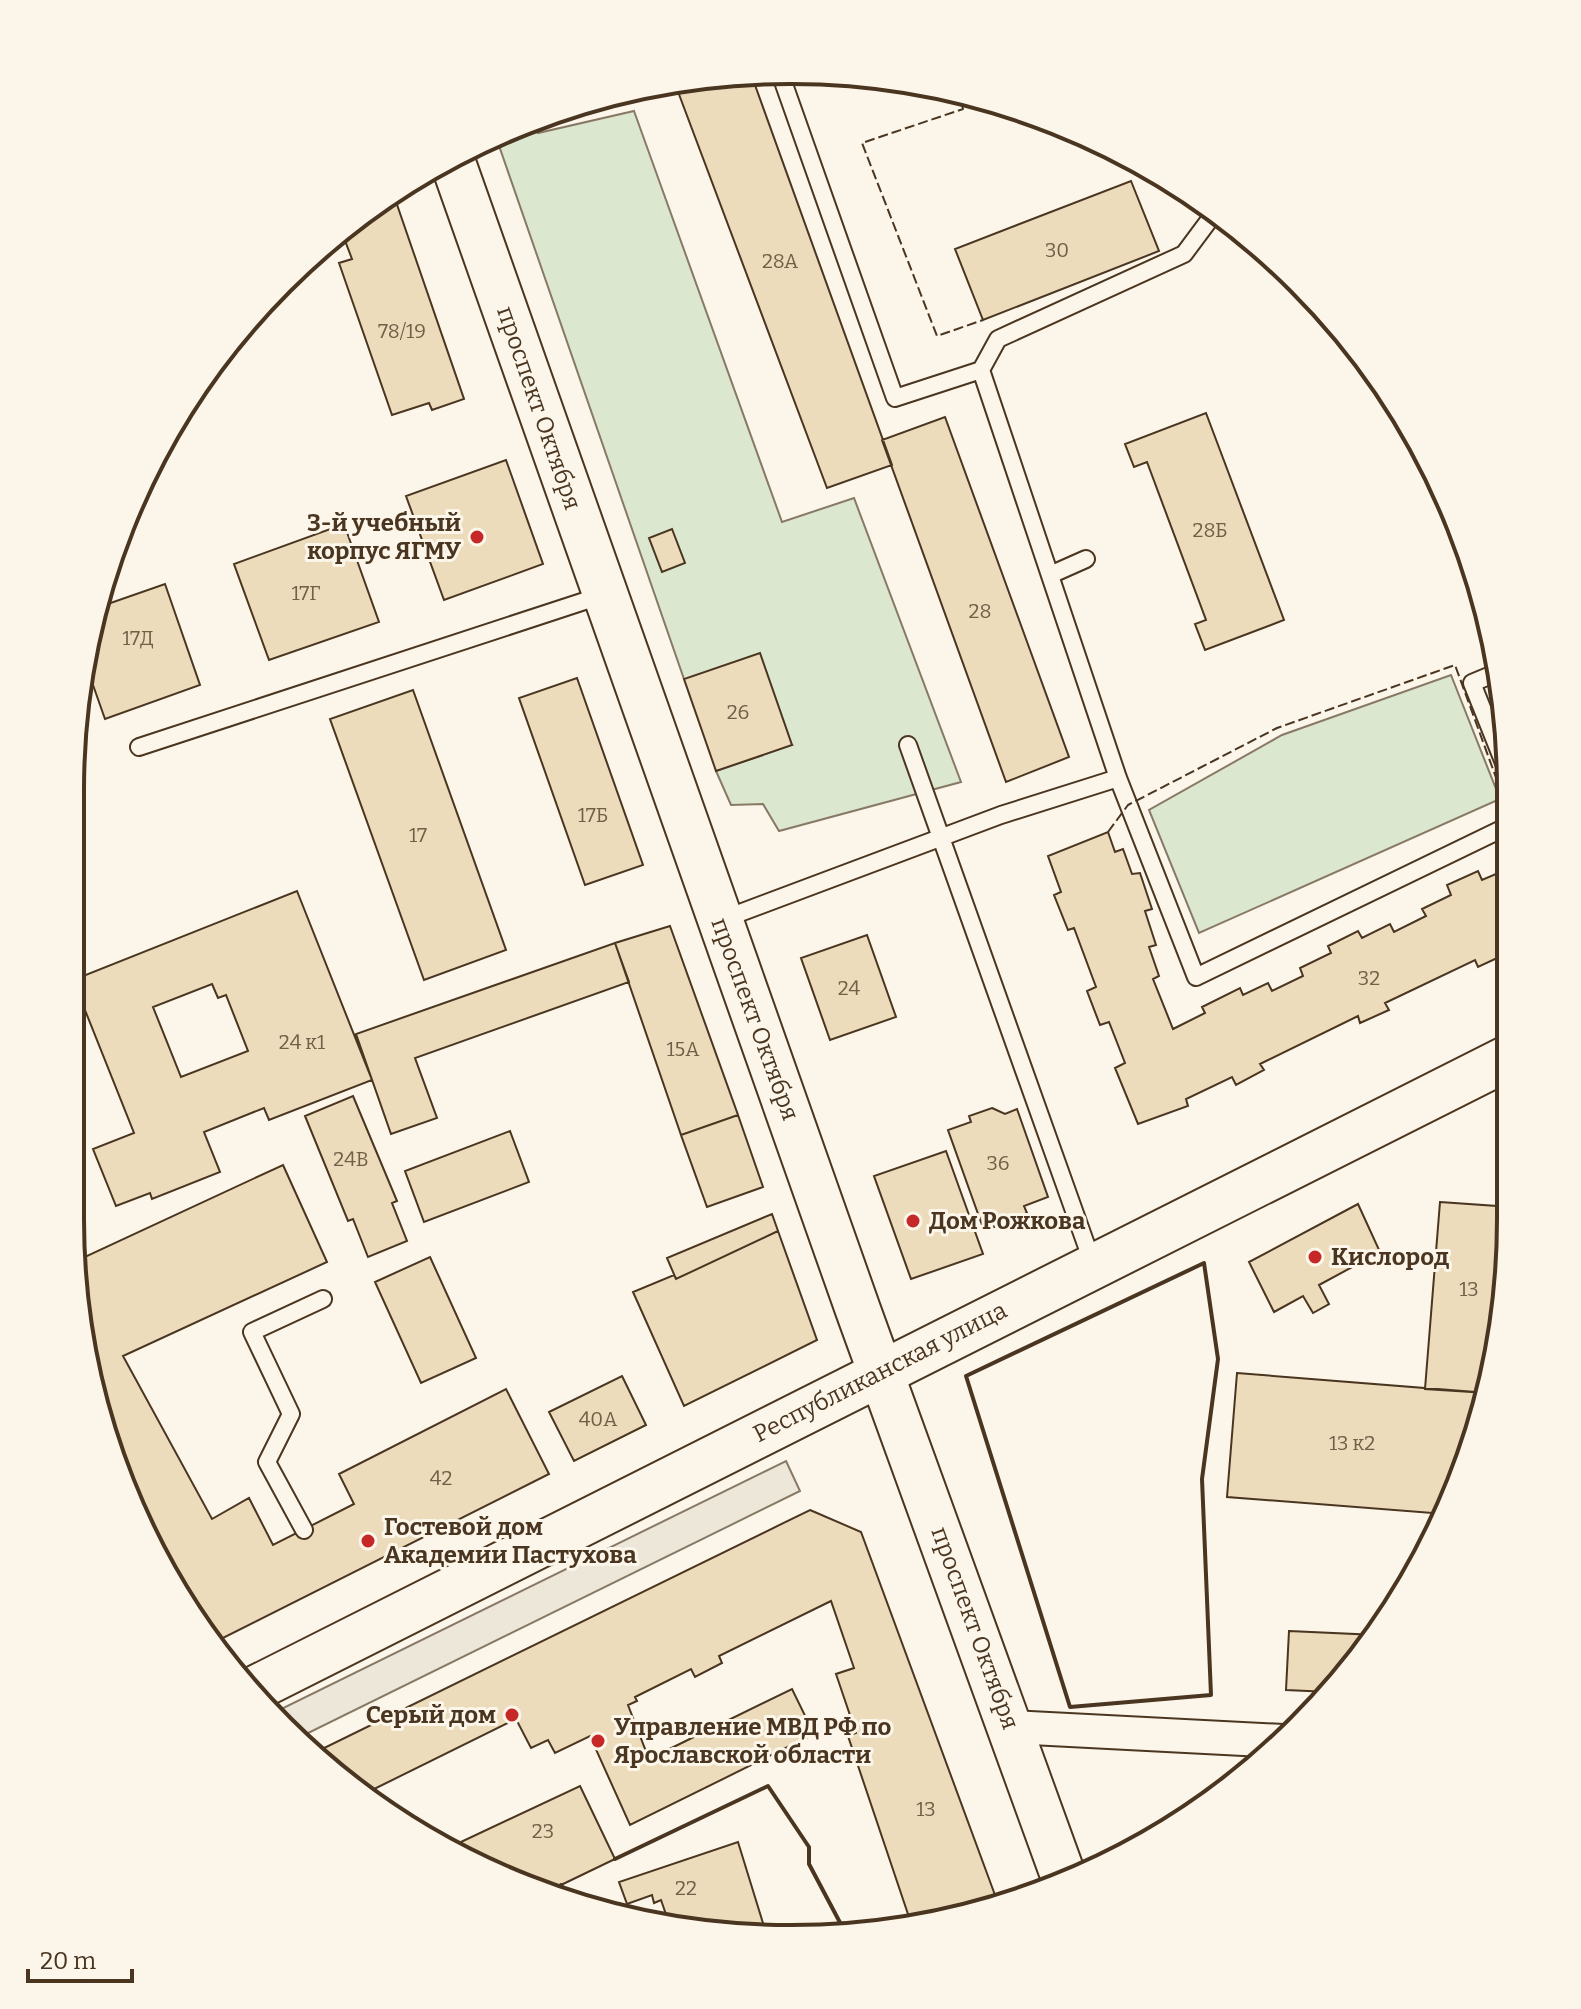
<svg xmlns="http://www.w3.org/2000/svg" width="1581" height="2009" font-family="Bitter,serif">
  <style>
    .green { fill: #dce7d0; stroke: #887966; stroke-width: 2 }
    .parking { fill: #ede7d9; stroke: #887966; stroke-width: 2 }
    .building { fill: #ecdcbc; stroke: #4a3520; stroke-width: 2; fill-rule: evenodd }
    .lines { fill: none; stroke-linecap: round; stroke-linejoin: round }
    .service-casing { stroke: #4a3520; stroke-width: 20 }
    .minor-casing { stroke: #4a3520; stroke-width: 36 }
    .secondary-casing { stroke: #4a3520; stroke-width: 48 }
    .primary-casing { stroke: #4a3520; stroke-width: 48 }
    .service { stroke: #fbf6e9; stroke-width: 16 }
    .minor { stroke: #fbf6e9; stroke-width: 32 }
    .secondary { stroke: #fbf6e9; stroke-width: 44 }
    .primary { stroke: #fbf6e9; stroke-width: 44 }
    .fence { stroke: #4a3520; stroke-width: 2; stroke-dasharray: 10 4; stroke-linecap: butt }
    .wall { stroke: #4a3520; stroke-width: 4 }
    .poi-dot { fill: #c62828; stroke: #fbf6e9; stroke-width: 3 }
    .labels { text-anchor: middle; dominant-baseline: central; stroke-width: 6; stroke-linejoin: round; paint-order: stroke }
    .number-label { font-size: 20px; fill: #725f47 }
    .street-label { font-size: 24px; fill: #4a3520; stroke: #fbf6e9 }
    .poi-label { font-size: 24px; font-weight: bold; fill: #4a3520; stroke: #fbf6e9; text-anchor: start }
    .rim { fill: none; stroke: #4a3520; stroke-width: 4 }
  </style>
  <rect width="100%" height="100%" fill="#fbf6e9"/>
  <path class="green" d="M634 111 782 522 854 498 961 782 779 831 763 804 731 805 716 771 792 745 684 679 496 137 531 121 538 133Z
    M1451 675 1500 799 1199 933 1149 810 1282 735Z"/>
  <path class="parking" d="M786 1461 800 1491 296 1739 271 1714Z"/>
  <path class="building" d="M751 74 892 465 827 488 674 81 696 76Z
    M1131 181 1159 251 983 320 955 249Z
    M393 193 464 399 432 410 429 403 392 415 339 263 352 259 341 230Z
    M1206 413 1284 620 1205 650 1195 624 1206 620 1147 462 1134 467 1125 444Z
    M945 417 1069 757 1006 782 882 440Z
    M506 460 543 564 444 600 406 496Z
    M344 524 379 622 269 660 234 564Z
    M672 529 685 563 662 572 649 538Z
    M165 584 200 685 105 719 87 668 99 607Z
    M760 653 792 745 716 771 684 679Z
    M577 678 643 865 585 885 519 698Z
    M413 690 506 950 424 980 330 719Z
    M1108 832 1115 852 1123 849 1132 874 1140 873 1152 909 1145 911 1156 945 1149 947 1159 976 1153 979 1173 1029 1205 1013 1202 1007 1240 988 1243 995 1268 983 1272 991 1303 976 1300 968 1331 953 1328 946 1358 931 1362 938 1390 924 1394 932 1426 916 1422 909 1451 895 1447 885 1478 871 1482 880 1510 868V952L1478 967 1475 960 1385 1003 1389 1010 1360 1023 1358 1016 1260 1064 1264 1070 1236 1085 1232 1077 1186 1099 1188 1106 1138 1124 1115 1068 1125 1063 1109 1022 1100 1025 1087 991 1096 987 1074 928 1068 930 1054 895 1061 892 1048 856Z
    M297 891 372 1080 269 1120 264 1108 204 1132 220 1172 152 1199 150 1193 116 1206 93 1149 134 1133 73 980ZM212 984 218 998 226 995 248 1051 181 1077 153 1007Z
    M670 926 738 1115 681 1135 615 943Z
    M867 935 896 1017 830 1040 801 958Z
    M615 943 629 982 415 1058 437 1118 391 1134 356 1034Z
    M353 1096 397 1201 392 1203 407 1241 368 1257 353 1219 348 1221 305 1116Z
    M992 1108 1005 1114 1017 1109 1048 1197 1024 1206 1027 1213 994 1227 989 1222 982 1225 948 1130 971 1122 969 1116Z
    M738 1115 763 1187 707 1207 681 1135Z
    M510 1131 529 1182 424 1222 405 1171Z
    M946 1151 983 1254 911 1279 874 1176Z
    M283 1165 327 1262 123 1356 212 1519 249 1498 273 1545 354 1504 339 1474 506 1389 549 1474 215 1642 162 1568 95 1405 76 1261Z
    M1440 1202 1511 1207 1497 1359 1487 1393 1425 1389Z
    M1358 1204 1380 1252 1319 1285 1329 1304 1313 1313 1303 1296 1274 1312 1249 1262Z
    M772 1214 778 1231 676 1279 667 1258Z
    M778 1231 817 1340 684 1406 633 1292 674 1275 676 1279Z
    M430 1257 476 1358 421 1383 375 1282Z
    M1237 1373 1487 1393 1456 1494 1445 1514 1227 1497Z
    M622 1376 646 1425 574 1461 549 1412Z
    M810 1510 861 1532 995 1895 910 1920 848 1736 856 1733 836 1674 854 1668 831 1601 719 1656 722 1663 695 1677 691 1669 635 1697 637 1701 628 1705 649 1759 792 1689 814 1734 630 1825 590 1736 555 1753 548 1740 531 1748 516 1719 366 1793 314 1753Z
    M1289 1631 1376 1635 1330 1692 1286 1690Z
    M580 1786 615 1859 561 1885 547 1891 446 1849Z
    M738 1842 767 1936 669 1923 661 1900 654 1903 652 1895 627 1904 619 1882Z"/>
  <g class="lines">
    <g class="service-casing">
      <path id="service" d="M780 73 895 398 981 370 1118 778 1196 977 1510 825
        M981 370 998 339 1184 254 1216 211
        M1050 575 1086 559
        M1496 673 1472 683 1510 778
        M908 745 1093 1264
        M139 747 603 595
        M721 920 1001 815 1118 778
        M304 1530 267 1462 291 1414 252 1332 323 1299"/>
    </g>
    <g class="minor-casing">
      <path id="minor" d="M1012 1727 1283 1741"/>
    </g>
    <g class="secondary-casing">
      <path id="secondary" d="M252 1690 1510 1057"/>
    </g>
    <g class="primary-casing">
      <path id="primary" d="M451 157 858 1310 1064 1878"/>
    </g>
    <use href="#service" class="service"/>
    <use href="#minor" class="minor"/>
    <use href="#secondary" class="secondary"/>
    <use href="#primary" class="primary"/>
    <path class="fence" d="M958 91 963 109 862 143 937 336 983 320
      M1108 832 1128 805 1277 728 1455 665 1510 816"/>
    <path class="wall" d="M1204 1263 1218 1359 1202 1479 1211 1695 1070 1707 966 1376Z
      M615 1859 768 1786 809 1847V1864L845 1932
      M561 1885 570 1900
      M995 1895 998 1906"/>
  </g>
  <g class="poi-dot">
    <circle cx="477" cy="537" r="8"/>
    <circle cx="913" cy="1221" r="8"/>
    <circle cx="1315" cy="1257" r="8"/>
    <circle cx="368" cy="1541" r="8"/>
    <circle cx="512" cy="1715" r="8"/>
    <circle cx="598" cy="1741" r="8"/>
  </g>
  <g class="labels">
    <g class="number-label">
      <text x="1057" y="250">30</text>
      <text x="780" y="261">28А</text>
      <text x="402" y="331">78/19</text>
      <text x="1210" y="530">28Б</text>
      <text x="306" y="593">17Г</text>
      <text x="980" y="611">28</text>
      <text x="138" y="638">17Д</text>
      <text x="738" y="712">26</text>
      <text x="593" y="815">17Б</text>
      <text x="418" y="835">17</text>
      <text x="1369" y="978">32</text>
      <text x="849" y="988">24</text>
      <text x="302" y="1042">24 к1</text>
      <text x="683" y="1049">15А</text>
      <text x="351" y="1159">24В</text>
      <text x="998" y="1163">36</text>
      <text x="1469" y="1289">13</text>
      <text x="598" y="1419">40А</text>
      <text x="1352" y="1443">13 к2</text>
      <text x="441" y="1478">42</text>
      <text x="926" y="1809">13</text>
      <text x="543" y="1831">23</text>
      <text x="686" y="1888">22</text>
    </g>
    <g class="street-label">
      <text transform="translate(539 408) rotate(71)">проспект Октября</text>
      <text transform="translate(755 1019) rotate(70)">проспект Октября</text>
      <text transform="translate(880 1372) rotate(-27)">Республиканская улица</text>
      <text transform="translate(975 1628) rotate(70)">проспект Октября</text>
    </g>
    <g class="poi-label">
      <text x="461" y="523" text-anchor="end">3-й учебный<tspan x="461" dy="28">корпус ЯГМУ</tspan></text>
      <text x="929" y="1221">Дом Рожкова</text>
      <text x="1331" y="1257">Кислород</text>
      <text x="384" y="1527">Гостевой дом<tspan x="384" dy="28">Академии Пастухова</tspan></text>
      <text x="496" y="1715" text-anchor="end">Серый дом</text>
      <text x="614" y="1727">Управление МВД РФ по<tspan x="614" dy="28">Ярославской области</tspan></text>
    </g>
  </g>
  <path d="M0 0H1581V2009H0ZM790 84H791A706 706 0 0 1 1497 790V1219A706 706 0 0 1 791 1925H790A706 706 0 0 1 84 1219V790A706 706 0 0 1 790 84Z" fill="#fbf6e9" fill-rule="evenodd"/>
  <path class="rim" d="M790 84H791A706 706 0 0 1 1497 790V1219A706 706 0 0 1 791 1925H790A706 706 0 0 1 84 1219V790A706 706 0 0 1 790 84Z"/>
  <path d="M28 1969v12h104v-12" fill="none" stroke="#4a3520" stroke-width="4"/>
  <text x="40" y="1969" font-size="24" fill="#4a3520" stroke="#fbf6e9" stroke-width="6" paint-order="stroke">20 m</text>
</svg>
